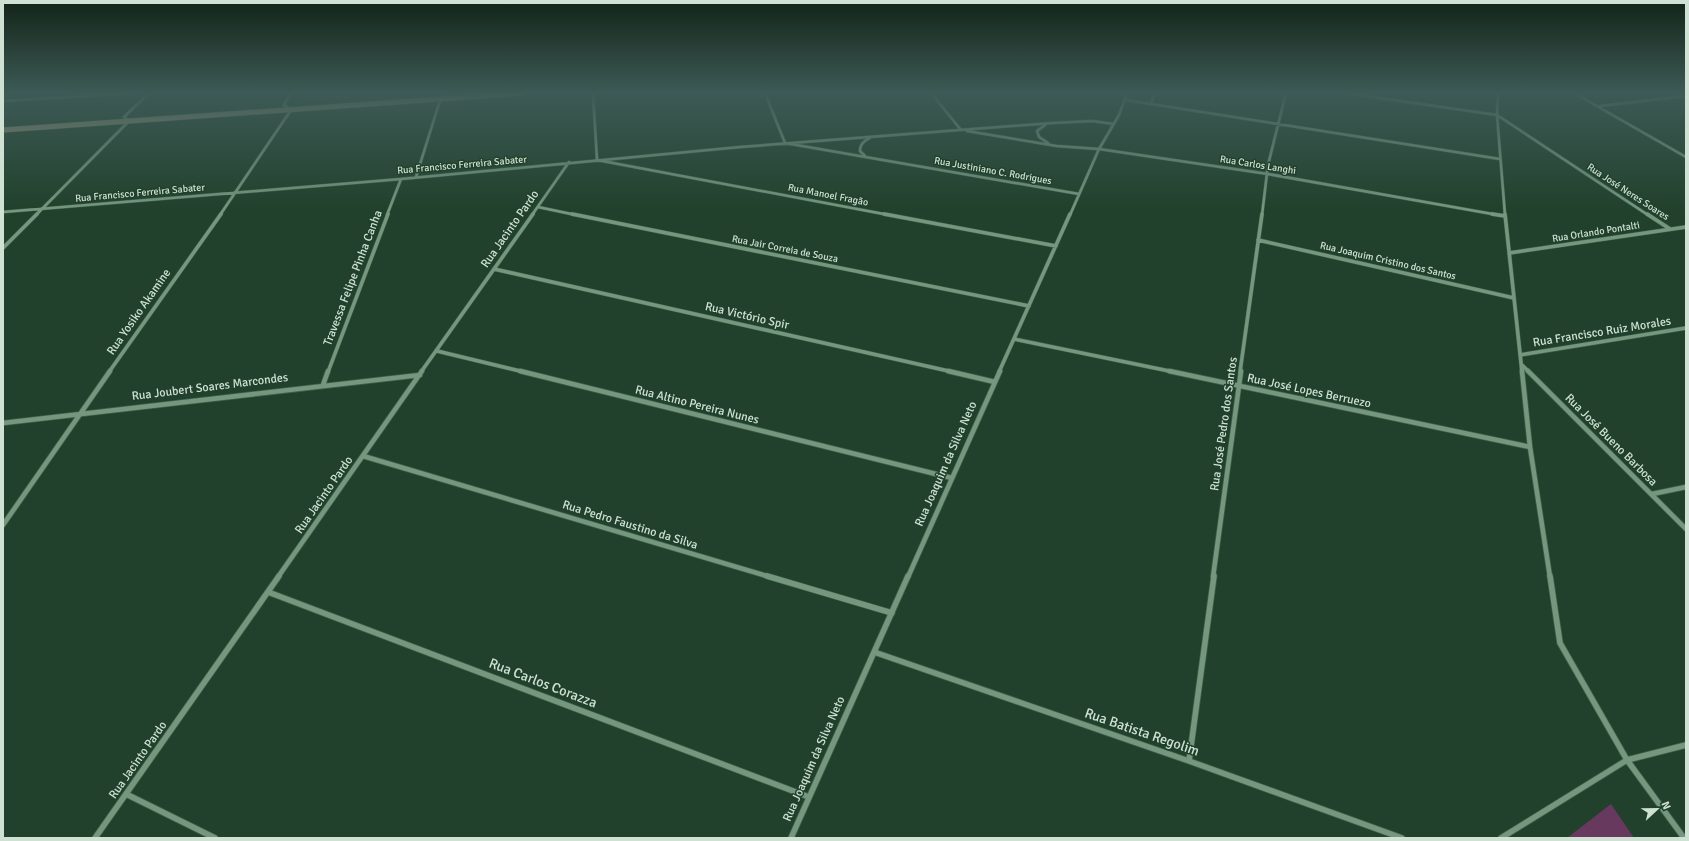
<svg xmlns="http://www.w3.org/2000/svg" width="1689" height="841" font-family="Signika,sans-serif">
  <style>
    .green { fill: #67395f }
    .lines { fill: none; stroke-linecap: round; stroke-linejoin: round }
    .street-far3-casing { stroke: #42604d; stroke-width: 3.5 }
    .street-far2-casing { stroke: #42604d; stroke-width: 4.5 }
    .street-far1-casing { stroke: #42604d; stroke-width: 6 }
    .street-casing { stroke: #42604d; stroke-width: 7 }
    .secondary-casing { stroke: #42604d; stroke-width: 6 }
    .street-far3 { stroke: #74977e; stroke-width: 2.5 }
    .street-far2 { stroke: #74977e; stroke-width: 3.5 }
    .street-far1 { stroke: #74977e; stroke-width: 4.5 }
    .street { stroke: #74977e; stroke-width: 5.5 }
    .secondary { stroke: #9c967d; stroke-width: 5 }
    .labels { text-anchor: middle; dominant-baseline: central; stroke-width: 3; stroke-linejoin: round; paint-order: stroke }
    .far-street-label { font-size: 10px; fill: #cee1d3; stroke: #21412c }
    .street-label { font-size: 12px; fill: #cee1d3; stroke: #21412c }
    .near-street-label { font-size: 14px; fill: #cee1d3; stroke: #21412c }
  </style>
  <rect width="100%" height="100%" fill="#21412c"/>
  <path class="green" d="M302 93H410L307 99 300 96Z
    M1611 804 1634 838H1567Z"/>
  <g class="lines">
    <g class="street-far3-casing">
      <path id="street-far3" d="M593 93 597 160 889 215
        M765 93 785 143 1079 194
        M931 93 961 130
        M1345 93 1497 115 1648 215
        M1498 93 1497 115 1505 215
        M1574 93 1686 157
        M1126 100 1500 159
        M3 101 136 93
        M1151 104 1155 93
        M1600 106 1686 96
        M1045 125 1037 131 1039 137 1048 143
        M967 131 1057 146 1099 149 1268 174 1498 215
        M865 156 860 151C860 144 864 141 870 138
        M416 177 442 94
        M538 207 576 215
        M3 212 401 179 740 147 1052 123 1092 121 1114 124
        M36 215 129 121 124 117 149 93
        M220 215 291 110 284 105 290 93
        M387 215 401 179
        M532 215 569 162
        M1070 215 1099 149 1119 115 1127 93
        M1262 215 1268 165 1286 93"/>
    </g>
    <g class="street-far2-casing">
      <path id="street-far2" d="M572 214 1029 306
        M884 214 1056 246
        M1492 214 1505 216
        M1505 214 1522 372
        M1647 214 1670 229
        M1258 240 1514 298
        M3 248 37 214
        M1509 253 1686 227
        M494 269 953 372
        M1014 339 1174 372
        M437 351 524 372
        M1520 355 1686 328
        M1522 365 1529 372
        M109 372 221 214
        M328 372 388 214
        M421 372 533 214
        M999 372 1070 214
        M1240 372 1262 214"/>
    </g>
    <g class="street-far1-casing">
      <path id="street-far1" d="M520 371 952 478
        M948 371 995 382
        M1169 371 1530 447
        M1522 371 1530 447 1550 577
        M1528 371 1686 529
        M323 385 328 371
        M3 423 420 375
        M363 456 770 577
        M1652 494 1686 487
        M3 525 110 371
        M278 577 422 371
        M908 577 1000 371
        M1213 577 1241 371"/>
    </g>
    <g class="street-casing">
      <path id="street" d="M767 576 892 613
        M1550 576 1560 643 1627 760 1684 838
        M268 592 809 797
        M874 652 1189 761 1402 838
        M1189 761 1214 576
        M126 794 215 838
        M95 838 279 576
        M791 838 908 576
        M1501 838 1627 760 1686 745"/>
    </g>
    <g class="secondary-casing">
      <path id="secondary" d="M3 130 523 93"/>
    </g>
    <use href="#street-far3" class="street-far3"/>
    <use href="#street-far2" class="street-far2"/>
    <use href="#street-far1" class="street-far1"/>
    <use href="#street" class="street"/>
    <use href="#secondary" class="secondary"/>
  </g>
  <linearGradient id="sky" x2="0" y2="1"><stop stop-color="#122418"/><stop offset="0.44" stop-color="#3d5a56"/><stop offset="1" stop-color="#3d5a56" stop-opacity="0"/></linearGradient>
  <rect width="1689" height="210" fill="url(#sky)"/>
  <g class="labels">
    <g class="far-street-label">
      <text transform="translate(462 165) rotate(-5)">Rua Francisco Ferreira Sabater</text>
      <text transform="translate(1258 165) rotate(9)">Rua Carlos Langhi</text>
      <text transform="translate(993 171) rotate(10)">Rua Justiniano C. Rodrigues</text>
      <text transform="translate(1628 192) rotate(33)">Rua José Neres Soares</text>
      <text transform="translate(140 193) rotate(-5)">Rua Francisco Ferreira Sabater</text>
      <text transform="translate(828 195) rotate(11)">Rua Manoel Fragão</text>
      <text transform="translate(1596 232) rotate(-9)">Rua Orlando Pontalti</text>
      <text transform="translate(785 249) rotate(11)">Rua Jair Correia de Souza</text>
      <text transform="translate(1388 261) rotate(13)">Rua Joaquim Cristino dos Santos</text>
    </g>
    <g class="street-label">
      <text transform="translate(510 229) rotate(-55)">Rua Jacinto Pardo</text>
      <text transform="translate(353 278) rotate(-69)">Travessa Felipe Pinha Canha</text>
      <text transform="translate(139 312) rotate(-55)">Rua Yosiko Akamine</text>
      <text transform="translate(747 316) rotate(13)">Rua Victório Spir</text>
      <text transform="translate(1602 332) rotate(-9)">Rua Francisco Ruiz Morales</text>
      <text transform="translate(210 387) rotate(-7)">Rua Joubert Soares Marcondes</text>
      <text transform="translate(1309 391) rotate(12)">Rua José Lopes Berruezo</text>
      <text transform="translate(697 405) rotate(14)">Rua Altino Pereira Nunes</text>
      <text transform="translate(1224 424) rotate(-82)">Rua José Pedro dos Santos</text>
      <text transform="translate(1611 440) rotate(45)">Rua José Bueno Barbosa</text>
      <text transform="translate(946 464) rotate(-66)">Rua Joaquim da Silva Neto</text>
      <text transform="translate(324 495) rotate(-55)">Rua Jacinto Pardo</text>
      <text transform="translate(630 525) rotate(17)">Rua Pedro Faustino da Silva</text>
      <text transform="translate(814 759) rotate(-66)">Rua Joaquim da Silva Neto</text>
      <text transform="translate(138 760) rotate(-55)">Rua Jacinto Pardo</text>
    </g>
    <g class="near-street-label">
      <text transform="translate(543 683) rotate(21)">Rua Carlos Corazza</text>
      <text transform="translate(1142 732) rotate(19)">Rua Batista Regolim</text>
    </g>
  </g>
  <rect width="1689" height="841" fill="none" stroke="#cee1d3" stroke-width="8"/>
  <g transform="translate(1657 809) rotate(68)" stroke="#21412c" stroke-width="3" paint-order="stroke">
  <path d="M0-3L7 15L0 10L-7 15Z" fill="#cee1d3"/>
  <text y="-6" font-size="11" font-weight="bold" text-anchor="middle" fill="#cee1d3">N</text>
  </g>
</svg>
